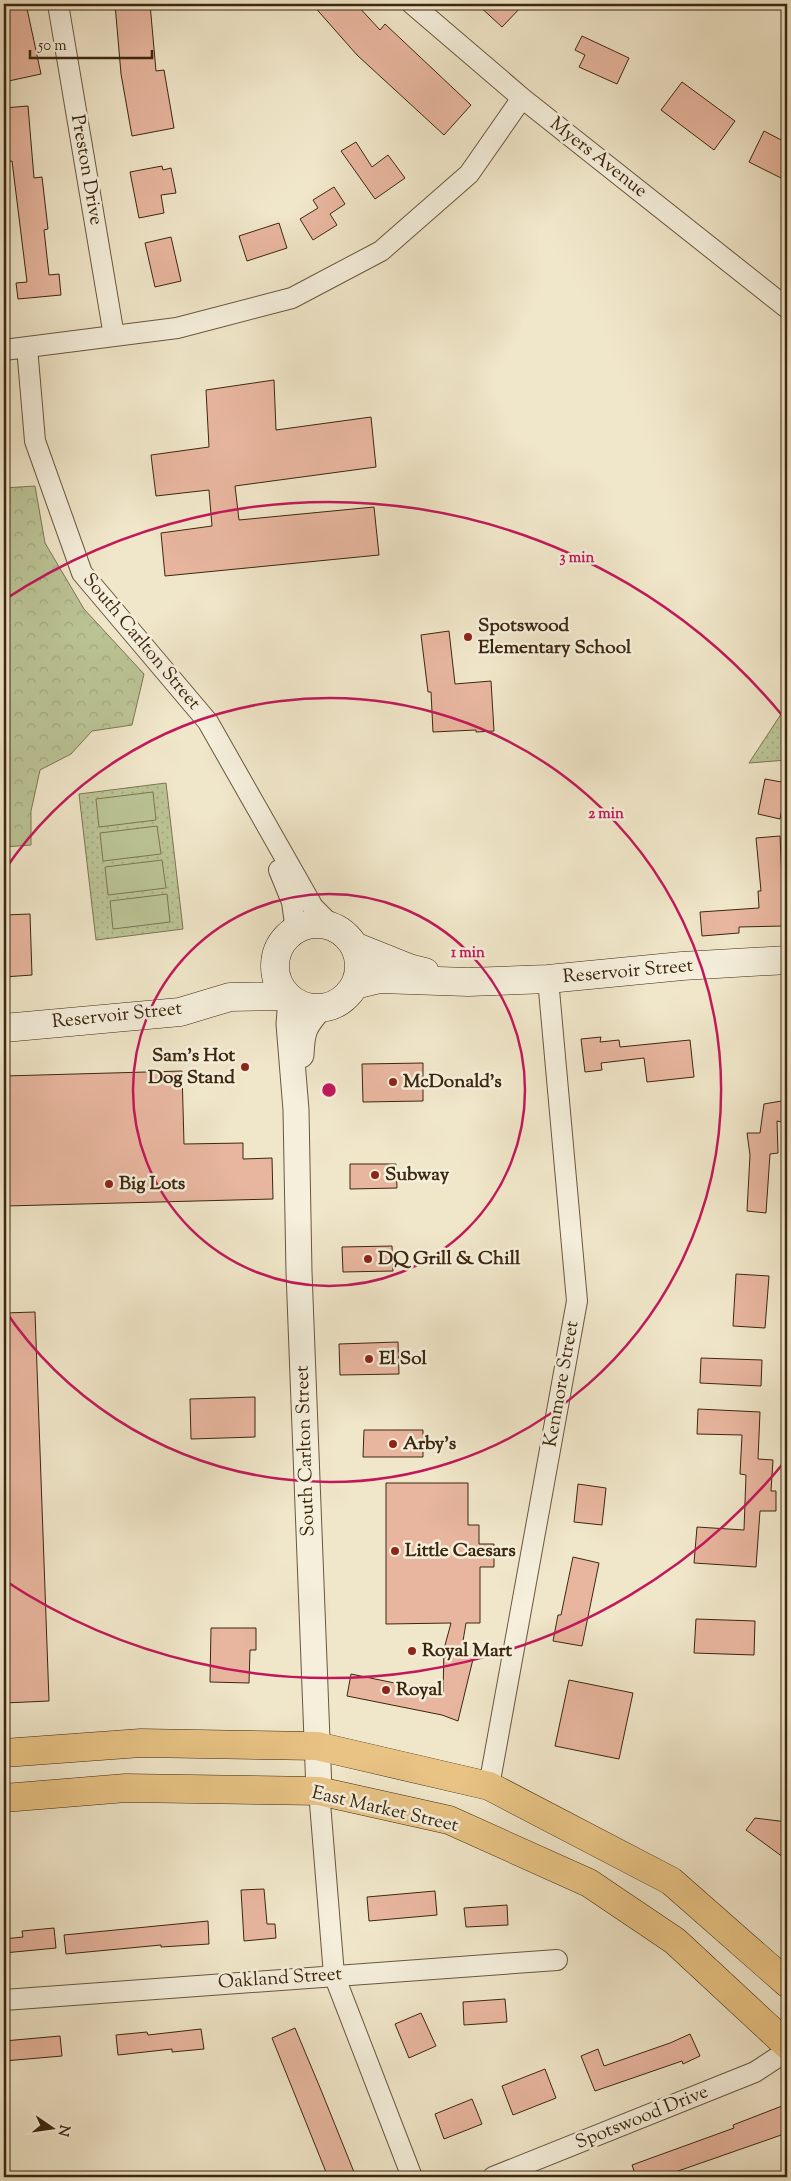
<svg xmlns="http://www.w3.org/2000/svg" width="791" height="2181" font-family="'Sorts Mill Goudy',serif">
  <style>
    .forest { fill: url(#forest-crowns); stroke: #7c7652 }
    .park { fill: url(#park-dots); stroke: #7c7652 }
    .garden { fill: #bbc496; stroke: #7c7652 }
    .building { fill: #e8b69f; stroke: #3c270f }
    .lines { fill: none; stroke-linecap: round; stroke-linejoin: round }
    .minor-casing { stroke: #69573e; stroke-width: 22 }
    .tertiary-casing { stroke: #69573e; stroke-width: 27 }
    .secondary-casing { stroke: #3c270f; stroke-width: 29 }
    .primary-casing { stroke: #3c270f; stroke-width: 29 }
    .minor { stroke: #f5efdc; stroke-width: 20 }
    .tertiary { stroke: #f5efdc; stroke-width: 25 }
    .secondary { stroke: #f5efdc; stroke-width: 28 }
    .primary { stroke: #e8c384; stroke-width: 28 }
    .ring { fill: none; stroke: #c2185b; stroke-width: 2.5 }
    .poi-dot { fill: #8f2418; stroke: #f5efdc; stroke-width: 2 }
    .labels { text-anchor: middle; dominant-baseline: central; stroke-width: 5; stroke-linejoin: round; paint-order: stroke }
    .street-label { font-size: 19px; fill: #3c270f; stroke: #f5efdc }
    .poi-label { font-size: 19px; font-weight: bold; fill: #3c270f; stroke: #f5efdc; text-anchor: start }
    .centre { fill: #c2185b; stroke: #f5efdc; stroke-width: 2.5 }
    .ring-label { font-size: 15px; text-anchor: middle; font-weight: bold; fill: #c2185b; stroke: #f5efdc; stroke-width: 5; stroke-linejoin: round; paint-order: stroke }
  </style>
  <defs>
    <pattern id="forest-crowns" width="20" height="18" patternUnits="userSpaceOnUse" patternTransform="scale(1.25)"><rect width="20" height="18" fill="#bbc496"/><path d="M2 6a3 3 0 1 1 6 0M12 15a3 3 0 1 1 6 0" fill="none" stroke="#a2a880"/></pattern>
    <pattern id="park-dots" width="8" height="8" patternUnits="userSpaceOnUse" patternTransform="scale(1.25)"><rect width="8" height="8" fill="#bbc496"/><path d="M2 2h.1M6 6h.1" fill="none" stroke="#a2a880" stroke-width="1.8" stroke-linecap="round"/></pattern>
  </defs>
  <rect width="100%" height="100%" fill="#f0e6c9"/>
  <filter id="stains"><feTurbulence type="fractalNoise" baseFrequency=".004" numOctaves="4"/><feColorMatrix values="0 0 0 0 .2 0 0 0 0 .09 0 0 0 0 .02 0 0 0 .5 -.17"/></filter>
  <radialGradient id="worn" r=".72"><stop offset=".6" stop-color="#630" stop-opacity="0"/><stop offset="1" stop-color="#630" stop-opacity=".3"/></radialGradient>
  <path class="forest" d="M35 486 45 543 84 609 144 674 132 725 92 731 71 754 40 770 31 811V845L4 847V488Z"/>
  <path class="park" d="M787 705V760L749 763Z
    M166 783 183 929 96 940 79 794Z"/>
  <path class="garden" d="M153 792 156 820 99 827 96 799Z
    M157 826 161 854 103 861 100 833Z
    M162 860 166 888 108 895 105 867Z
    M167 894 170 922 113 929 110 901Z"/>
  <path class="building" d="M4 4H26L41 74 4 82Z
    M115 4H150L156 71 164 70 174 128 132 136 121 74Z
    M312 4H356L380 30 385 24 471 105 444 135 357 55Z
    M477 4H524L502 27Z
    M582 36 629 58 617 84 579 67 585 55 575 50Z
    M682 82 735 121 714 150 661 110Z
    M28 106 34 178 42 177 48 229 44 230 49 275 59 274 61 295 18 299 16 283 27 282 12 161 4 162V108Z
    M764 131 787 143V181L749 162Z
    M356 142 372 167 388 155 405 178 375 199 341 151Z
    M162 166 163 170 171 168 176 193 161 195 164 213 139 218 130 172Z
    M334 187 345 204 330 214 337 225 313 240 300 219 318 208 313 200Z
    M279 223 287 248 247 261 239 236Z
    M171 237 181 281 155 287 145 243Z
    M274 380 276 430 371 417 376 467 235 486 239 520 374 507 379 555 165 576 161 533 212 526 209 490 156 496 151 455 209 447 206 390Z
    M449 631 455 684 491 681 494 731 476 732V730L433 732 431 692H428L421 635Z
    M765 779 787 783 780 819 758 814Z
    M780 836 784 926 739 927V933L702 936 700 912 759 908 758 891H761L756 838Z
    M30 914 32 975 4 977V915Z
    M601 1037 600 1042 619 1040 620 1047 690 1040 694 1077 647 1082 644 1058 601 1063 602 1070 585 1072 581 1039Z
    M423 1063V1101L363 1102 362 1064Z
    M182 1071 184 1144 243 1143V1159L272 1158 273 1199 6 1206 4 1076Z
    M787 1100 786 1123 777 1121 778 1153 770 1154 766 1213 747 1211 750 1155 747 1133H760L764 1104Z
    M350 1164H396L397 1188 350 1189Z
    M392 1246 393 1271 343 1272 342 1247Z
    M736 1274 769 1276 765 1328 733 1326Z
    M35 1312 49 1701 4 1703V1313Z
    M398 1342 399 1374 340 1375 339 1344Z
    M701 1358 762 1360 761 1386 700 1383Z
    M255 1397V1437L191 1439 190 1399Z
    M698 1409 760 1412 758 1459 773 1460 771 1491H776V1511H760L756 1567 694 1563 697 1527 744 1530 746 1475 740 1474 742 1435 697 1434Z
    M364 1430H423V1457H363Z
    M386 1483H468V1525H479V1544H494V1567H480V1623H466L461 1653 474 1655 458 1721 442 1715 347 1696 351 1674 443 1693 444 1649 451 1623 386 1624Z
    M578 1484 606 1488 602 1525 574 1522Z
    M573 1557 599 1563 582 1646 553 1641 558 1615H561Z
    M696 1619 755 1621 754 1655 694 1653Z
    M211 1628H256V1650H250L249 1683 210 1682Z
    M569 1680 633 1693 619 1759 555 1746Z
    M755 1818 787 1822V1860L746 1830Z
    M264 1889 267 1924H275L276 1938 244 1941 241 1890Z
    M435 1891 437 1915 369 1921 367 1897Z
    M507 1905 508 1925 466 1927 464 1908Z
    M208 1921 209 1944 161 1947V1945L66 1954 64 1935Z
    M54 1928 56 1948 4 1953V1939L23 1937 22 1931Z
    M505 1999 507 2022 464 2025 463 2002Z
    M421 2013 436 2046 409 2058 395 2024Z
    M295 2028 321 2090 356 2177H328L272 2038Z
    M201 2029 204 2049 172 2052V2049L118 2055 116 2035 147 2032 148 2035Z
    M690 2034 700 2056 683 2064 682 2061 595 2091 581 2056 598 2049 604 2066 670 2043Z
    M60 2036 62 2056 4 2061V2041Z
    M545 2069 556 2098 513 2115 502 2086Z
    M472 2099 482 2124 444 2139 435 2114Z
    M782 2106 787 2119V2133L661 2177H636L632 2165 734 2128 733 2125Z"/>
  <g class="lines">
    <g class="minor-casing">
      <path id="minor" d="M58 4 114 336
        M412 4 522 98 787 308
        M27 347 35 441 82 573 208 722 313 907 334 928
        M4 350 177 328 292 298 381 251 469 174 522 98
        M279 870 292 902 296 931
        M489 1786 577 1301 548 979
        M319 1791 334 1975 412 2177
        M4 2000 557 1960
        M493 2177 755 2072 787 2051"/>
    </g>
    <g class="tertiary-casing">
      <path id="tertiary" d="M291 999 289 1024 296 1110 299 1272 319 1791
        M301 1055C302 1031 304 1026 320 1008"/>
    </g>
    <g class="secondary-casing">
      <path id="secondary" d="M275 966a42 42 0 1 1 84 0a42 42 0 1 1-84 0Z
        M354 946 409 968 425 972
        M355 985 380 979 468 982 548 979 682 966 787 960
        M4 1028 180 1012 230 997 286 996"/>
    </g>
    <g class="primary-casing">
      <path id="primary" d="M4 1753 141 1743 317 1746 489 1786 671 1881 787 1983
        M4 1798 126 1788 319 1791 449 1820 589 1883 675 1941 787 2045"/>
    </g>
    <use href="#minor" class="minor"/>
    <use href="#tertiary" class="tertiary"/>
    <use href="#secondary" class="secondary"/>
    <use href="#primary" class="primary"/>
  </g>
  <g class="ring">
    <circle cx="329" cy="1090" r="196"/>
    <path d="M4 871A392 392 0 1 1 4 1309"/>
    <path d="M786 1460A588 588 0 0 1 4 1580M4 600A588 588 0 0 1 786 720"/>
  </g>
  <g class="poi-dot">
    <circle cx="468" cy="637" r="5"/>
    <circle cx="245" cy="1067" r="5"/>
    <circle cx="393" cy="1082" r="5"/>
    <circle cx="375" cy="1175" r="5"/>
    <circle cx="109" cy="1184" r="5"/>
    <circle cx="368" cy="1259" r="5"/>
    <circle cx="369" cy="1359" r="5"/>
    <circle cx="393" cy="1444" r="5"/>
    <circle cx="395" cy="1551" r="5"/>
    <circle cx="412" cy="1651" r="5"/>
    <circle cx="386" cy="1690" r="5"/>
  </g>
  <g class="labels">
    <g class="street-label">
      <text transform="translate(598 158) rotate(38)">Myers Avenue</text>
      <text transform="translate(86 170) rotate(80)">Preston Drive</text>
      <text transform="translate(141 642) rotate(50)">South Carlton Street</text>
      <text transform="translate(628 972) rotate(-5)">Reservoir Street</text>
      <text transform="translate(117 1016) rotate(-6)">Reservoir Street</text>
      <text transform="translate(562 1384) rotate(-80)">Kenmore Street</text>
      <text transform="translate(306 1451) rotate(-92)">South Carlton Street</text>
      <text transform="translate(385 1810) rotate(13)">East Market Street</text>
      <text transform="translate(280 1979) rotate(-4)">Oakland Street</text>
      <text transform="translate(642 2118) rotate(-22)">Spotswood Drive</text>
    </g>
    <g class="poi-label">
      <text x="478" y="626">Spotswood<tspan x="478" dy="22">Elementary School</tspan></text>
      <text x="235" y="1056" text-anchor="end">Sam's Hot<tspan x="235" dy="22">Dog Stand</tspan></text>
      <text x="403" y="1082">McDonald's</text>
      <text x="385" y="1175">Subway</text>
      <text x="119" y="1184">Big Lots</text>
      <text x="378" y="1259">DQ Grill &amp; Chill</text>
      <text x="379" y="1359">El Sol</text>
      <text x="403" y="1444">Arby's</text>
      <text x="405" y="1551">Little Caesars</text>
      <text x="422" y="1651">Royal Mart</text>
      <text x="396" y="1690">Royal</text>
    </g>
  </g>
  <circle cx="329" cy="1090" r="8" class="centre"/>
  <g class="ring-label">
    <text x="577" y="562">3 min</text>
    <text x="606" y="818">2 min</text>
    <text x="468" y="957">1 min</text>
  </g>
  <rect width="791" height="2181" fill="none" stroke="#f0e6c9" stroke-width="20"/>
  <rect x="5" y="5" width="781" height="2171" fill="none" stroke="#3c270f" stroke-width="2.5"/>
  <rect x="10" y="10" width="771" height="2161" fill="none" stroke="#3c270f"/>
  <g transform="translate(52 2128) rotate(103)" stroke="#f5efdc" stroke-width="4" paint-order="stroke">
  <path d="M0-4L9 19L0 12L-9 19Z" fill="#3c270f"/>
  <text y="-8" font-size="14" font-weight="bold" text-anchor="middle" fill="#3c270f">N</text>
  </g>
  <path d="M30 50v8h122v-8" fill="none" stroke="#3c270f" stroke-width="2.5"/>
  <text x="38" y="50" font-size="15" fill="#3c270f" stroke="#f5efdc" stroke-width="4" paint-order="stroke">50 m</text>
  <rect width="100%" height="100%" filter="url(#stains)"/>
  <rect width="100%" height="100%" fill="url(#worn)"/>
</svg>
